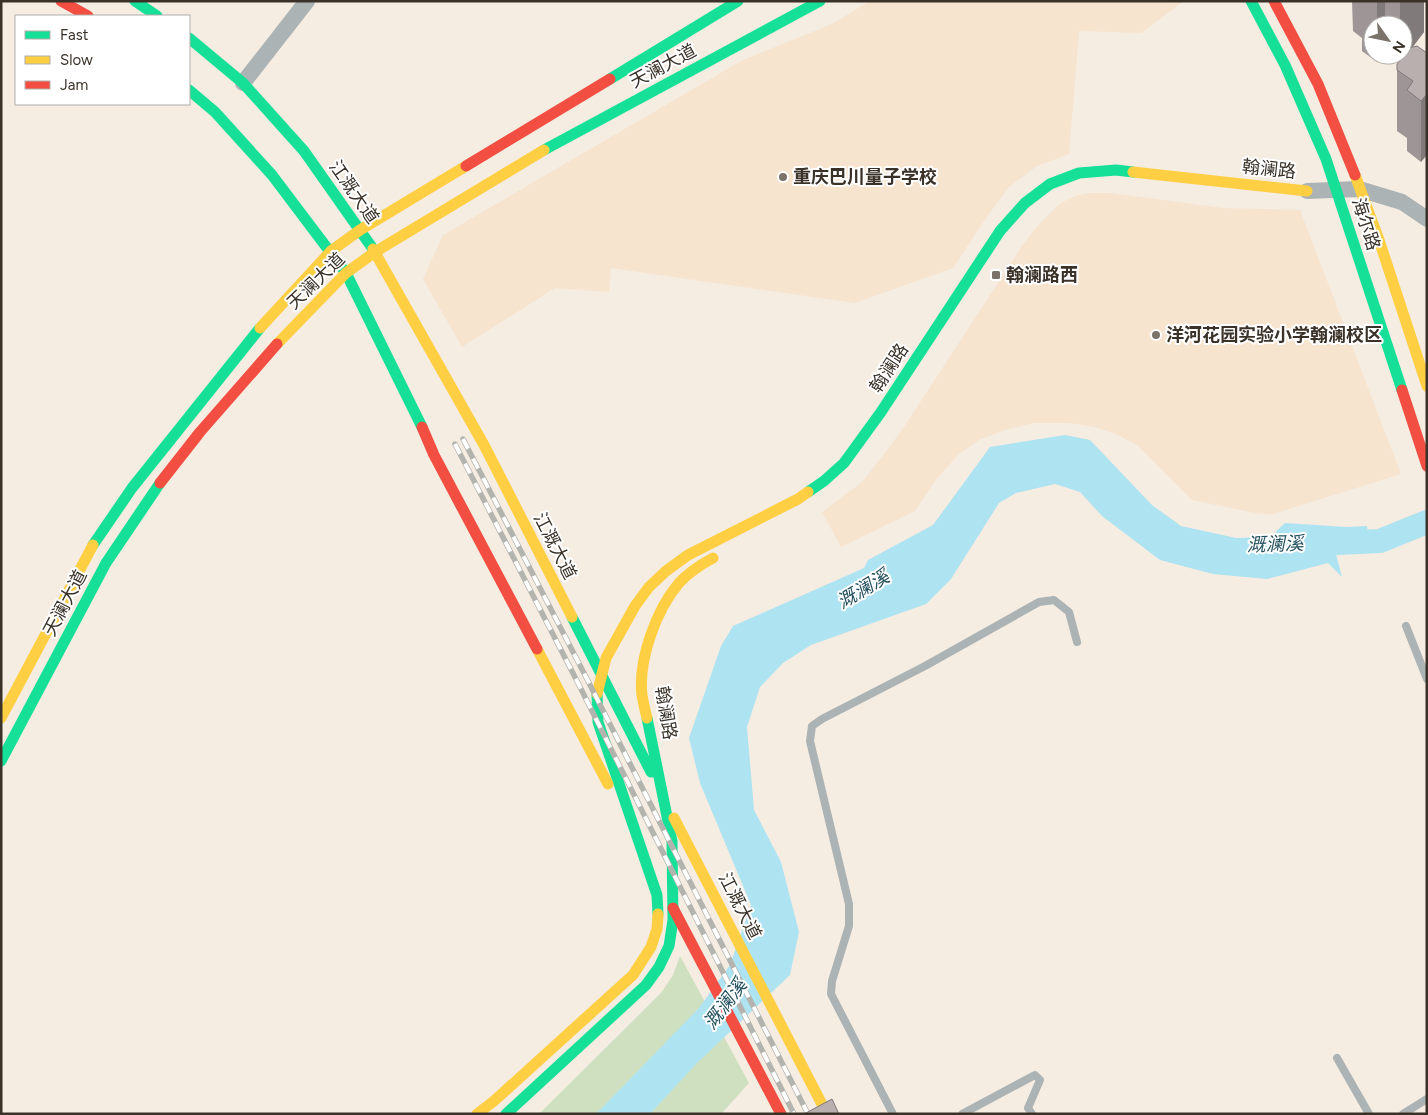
<svg xmlns="http://www.w3.org/2000/svg" width="1428" height="1115" font-family="Figtree,'Noto Sans SC',sans-serif">
  <style>
    .built { fill: #f6e4cf }
    .green { fill: #cee0bf }
    .water { fill: #aee3f1 }
    .lines { fill: none; stroke-linecap: round; stroke-linejoin: round }
    .river { stroke: #aee3f1; stroke-width: 24 }
    .lane { stroke: #abb3b4; stroke-width: 8 }
    .street { stroke: #abb3b4; stroke-width: 16 }
    .fast { stroke: #16e098; stroke-width: 11 }
    .slow { stroke: #ffcf43; stroke-width: 11 }
    .jam { stroke: #f24e42; stroke-width: 11 }
    .rail-casing { stroke: #b4b4af; stroke-width: 5.5 }
    .rail { stroke: #fff; stroke-width: 4; stroke-dasharray: 11; stroke-linecap: butt }
    .wall { fill: #9e9696 }
    .shaded-wall { fill: #817a7a }
    .building { fill: #b8afae; stroke: #817a7a }
    .poi-dot { fill: #7b736a; stroke: #fff; stroke-width: 2 }
    .labels { text-anchor: middle; dominant-baseline: central; stroke-width: 4; stroke-linejoin: round; paint-order: stroke }
    .street-label { font-size: 18px; fill: #3a3229; stroke: #fff }
    .poi-label { font-size: 18px; font-weight: bold; fill: #3a3229; stroke: #fff; text-anchor: start }
    .water-label { font-size: 19px; font-style: italic; fill: #255260; stroke: #fff }
  </style>
  <rect width="100%" height="100%" fill="#f5ece2"/>
  <path class="built" d="M870 1H1184L1141 33 1079 31 1069 154 1037 166 1009 187 986 218 953 268 855 303 611 268 609 292 555 288 462 347 423 279 443 235 743 60 832 24Z
    M1090 193H1110L1223 208 1300 210 1401 474 1273 514H1260L1192 500 1138 446 1118 435 1095 427 1069 423H1034L1005 430 979 440 958 455 935 481 915 511 841 547 822 512 862 482 885 453 904 427 1022 246 1037 226 1061 203 1075 196Z"/>
  <path class="green" d="M680 956 749 1083 721 1114H539L661 993 673 975Z"/>
  <path class="water" d="M1065 435 1090 440 1152 505 1181 526 1236 538 1270 537 1285 523 1346 527 1367 526 1370 549 1336 554 1342 577 1328 563 1267 579 1213 574 1160 560 1102 516 1080 492 1055 484 1016 493 999 503 951 579 926 604 811 645 783 663 760 687 747 727 754 810 781 862 799 932 790 975 697 1063 650 1114H596L699 1008 730 965 751 905 700 783 689 738 721 646 733 626 864 568 868 560 933 525 990 447Z"/>
  <g class="lines">
    <path class="river" d="M1337 543 1380 541 1427 522"/>
    <path class="lane" d="M1406 626 1427 679
      M1337 1058 1369 1114
      M893 1114 831 994 832 981 849 926V904L810 741 812 726 822 719 925 666 1039 602 1054 600 1069 612 1077 642
      M962 1114 1035 1075 1040 1080 1028 1108 1032 1114
      M1403 1114 1427 1099"/>
    <path class="street" d="M243 83 307 1
      M1307 191 1359 189 1402 202 1427 219"/>
    <path class="fast" d="M135 1 157 16
      M1251 1 1285 65 1326 159 1402 390
      M189 38 243 83 304 151 373 249
      M610 79 738 1
      M189 90 215 112 272 175 346 273 422 427
      M544 150 820 1
      M808 492 824 481 844 463 881 412 1000 231 1025 203 1050 184 1079 173 1116 170 1133 172
      M93 545 132 488 260 328
      M572 617 651 772
      M597 694 598 722 657 895 658 914
      M1 761 106 563 160 483
      M506 1114 646 985 659 967 669 946 673 920 672 841 647 718"/>
    <path class="slow" d="M1133 172 1307 191
      M1355 175 1379 240 1427 386
      M373 249 484 445 572 617
      M260 328 331 251 360 230 466 166
      M277 344 346 273 375 252 544 150
      M537 649 608 784
      M597 694 606 658 635 606 649 587 666 571 688 555 798 499 808 492
      M1 718 93 545
      M647 718C645 710 643 702 642 695 638 660 656 610 679 583 689 572 700 565 713 558
      M674 818 827 1114
      M477 1114 494 1101 633 975 651 947 657 929 658 914"/>
    <path class="jam" d="M61 1 88 16
      M1274 1 1318 84 1355 175
      M466 166 610 79
      M1402 390 1427 466
      M422 427 434 455 537 649
      M160 483 200 432 277 344
      M673 908 781 1114"/>
    <g class="rail-casing">
      <path id="rail" d="M463 439 587 679 808 1114
        M455 444 578 683 794 1114"/>
    </g>
    <use href="#rail" class="rail"/>
  </g>
  <path class="wall" d="M1352 1H1424V32L1412 47 1427 53 1421 162 1407 151V138L1397 131V64L1398 62 1389 55H1403V25H1373V55H1382L1377 62 1362 51V38L1353 31Z"/>
  <path class="shaded-wall" d="M1377 1H1385V25H1377Z
    M1400 1H1424V32L1400 64V55H1403V25H1400Z
    M1377 55H1382L1377 62Z
    M1427 94V155L1421 162V101Z"/>
  <path class="building" d="M1417 46 1427 53V94L1421 101 1407 90 1413 81 1397 70V64L1409 48Z
    M832 1099 839 1114H804Z"/>
  <g class="poi-dot">
    <circle cx="783" cy="177" r="5"/>
    <rect x="991" y="270" width="10" height="10" rx="2.5"/>
    <circle cx="1156" cy="335" r="5"/>
  </g>
  <g class="labels">
    <g class="street-label">
      <text transform="translate(663 66) rotate(-28)">天澜大道</text>
      <text transform="translate(1269 169) rotate(6)">翰澜路</text>
      <text transform="translate(354 192) rotate(55)">江溉大道</text>
      <text transform="translate(1366 224) rotate(72)">海尔路</text>
      <text transform="translate(316 281) rotate(-44)">天澜大道</text>
      <text transform="translate(889 368) rotate(-57)">翰澜路</text>
      <text transform="translate(555 546) rotate(63)">江溉大道</text>
      <text transform="translate(65 603) rotate(-62)">天澜大道</text>
      <text transform="translate(666 713) rotate(81)">翰澜路</text>
      <text transform="translate(740 906) rotate(63)">江溉大道</text>
    </g>
    <g class="poi-label">
      <text x="793" y="177">重庆巴川量子学校</text>
      <text x="1006" y="275">翰澜路西</text>
      <text x="1166" y="335">洋河花园实验小学翰澜校区</text>
    </g>
    <g class="water-label">
      <text transform="translate(1275 544) rotate(-2)">溉澜溪</text>
      <text transform="translate(863 589) rotate(-31)">溉澜溪</text>
      <text transform="translate(725 1004) rotate(-53)">溉澜溪</text>
    </g>
  </g>
  <rect width="1428" height="1115" fill="none" stroke="#3a3229" stroke-width="5"/>
  <rect x="15" y="15" width="175" height="90" fill="#ffffff" stroke="#b0ada9"/>
  <rect x="25" y="31" width="25" height="8" fill="#16e098" stroke="#b0ada9"/>
  <text x="60" y="40" font-size="15" fill="#3a3229">Fast</text>
  <rect x="25" y="56" width="25" height="8" fill="#ffcf43" stroke="#b0ada9"/>
  <text x="60" y="65" font-size="15" fill="#3a3229">Slow</text>
  <rect x="25" y="81" width="25" height="8" fill="#f24e42" stroke="#b0ada9"/>
  <text x="60" y="90" font-size="15" fill="#3a3229">Jam</text>
  <g transform="translate(1388 40) rotate(123)"><circle r="24" fill="#ffffff" stroke="#b0ada9"/>
  <path d="M0-4L9 19L0 12L-9 19Z" fill="#7b736a"/>
  <text y="-8" font-size="14" font-weight="bold" text-anchor="middle" fill="#3a3229">N</text>
  </g>
</svg>
